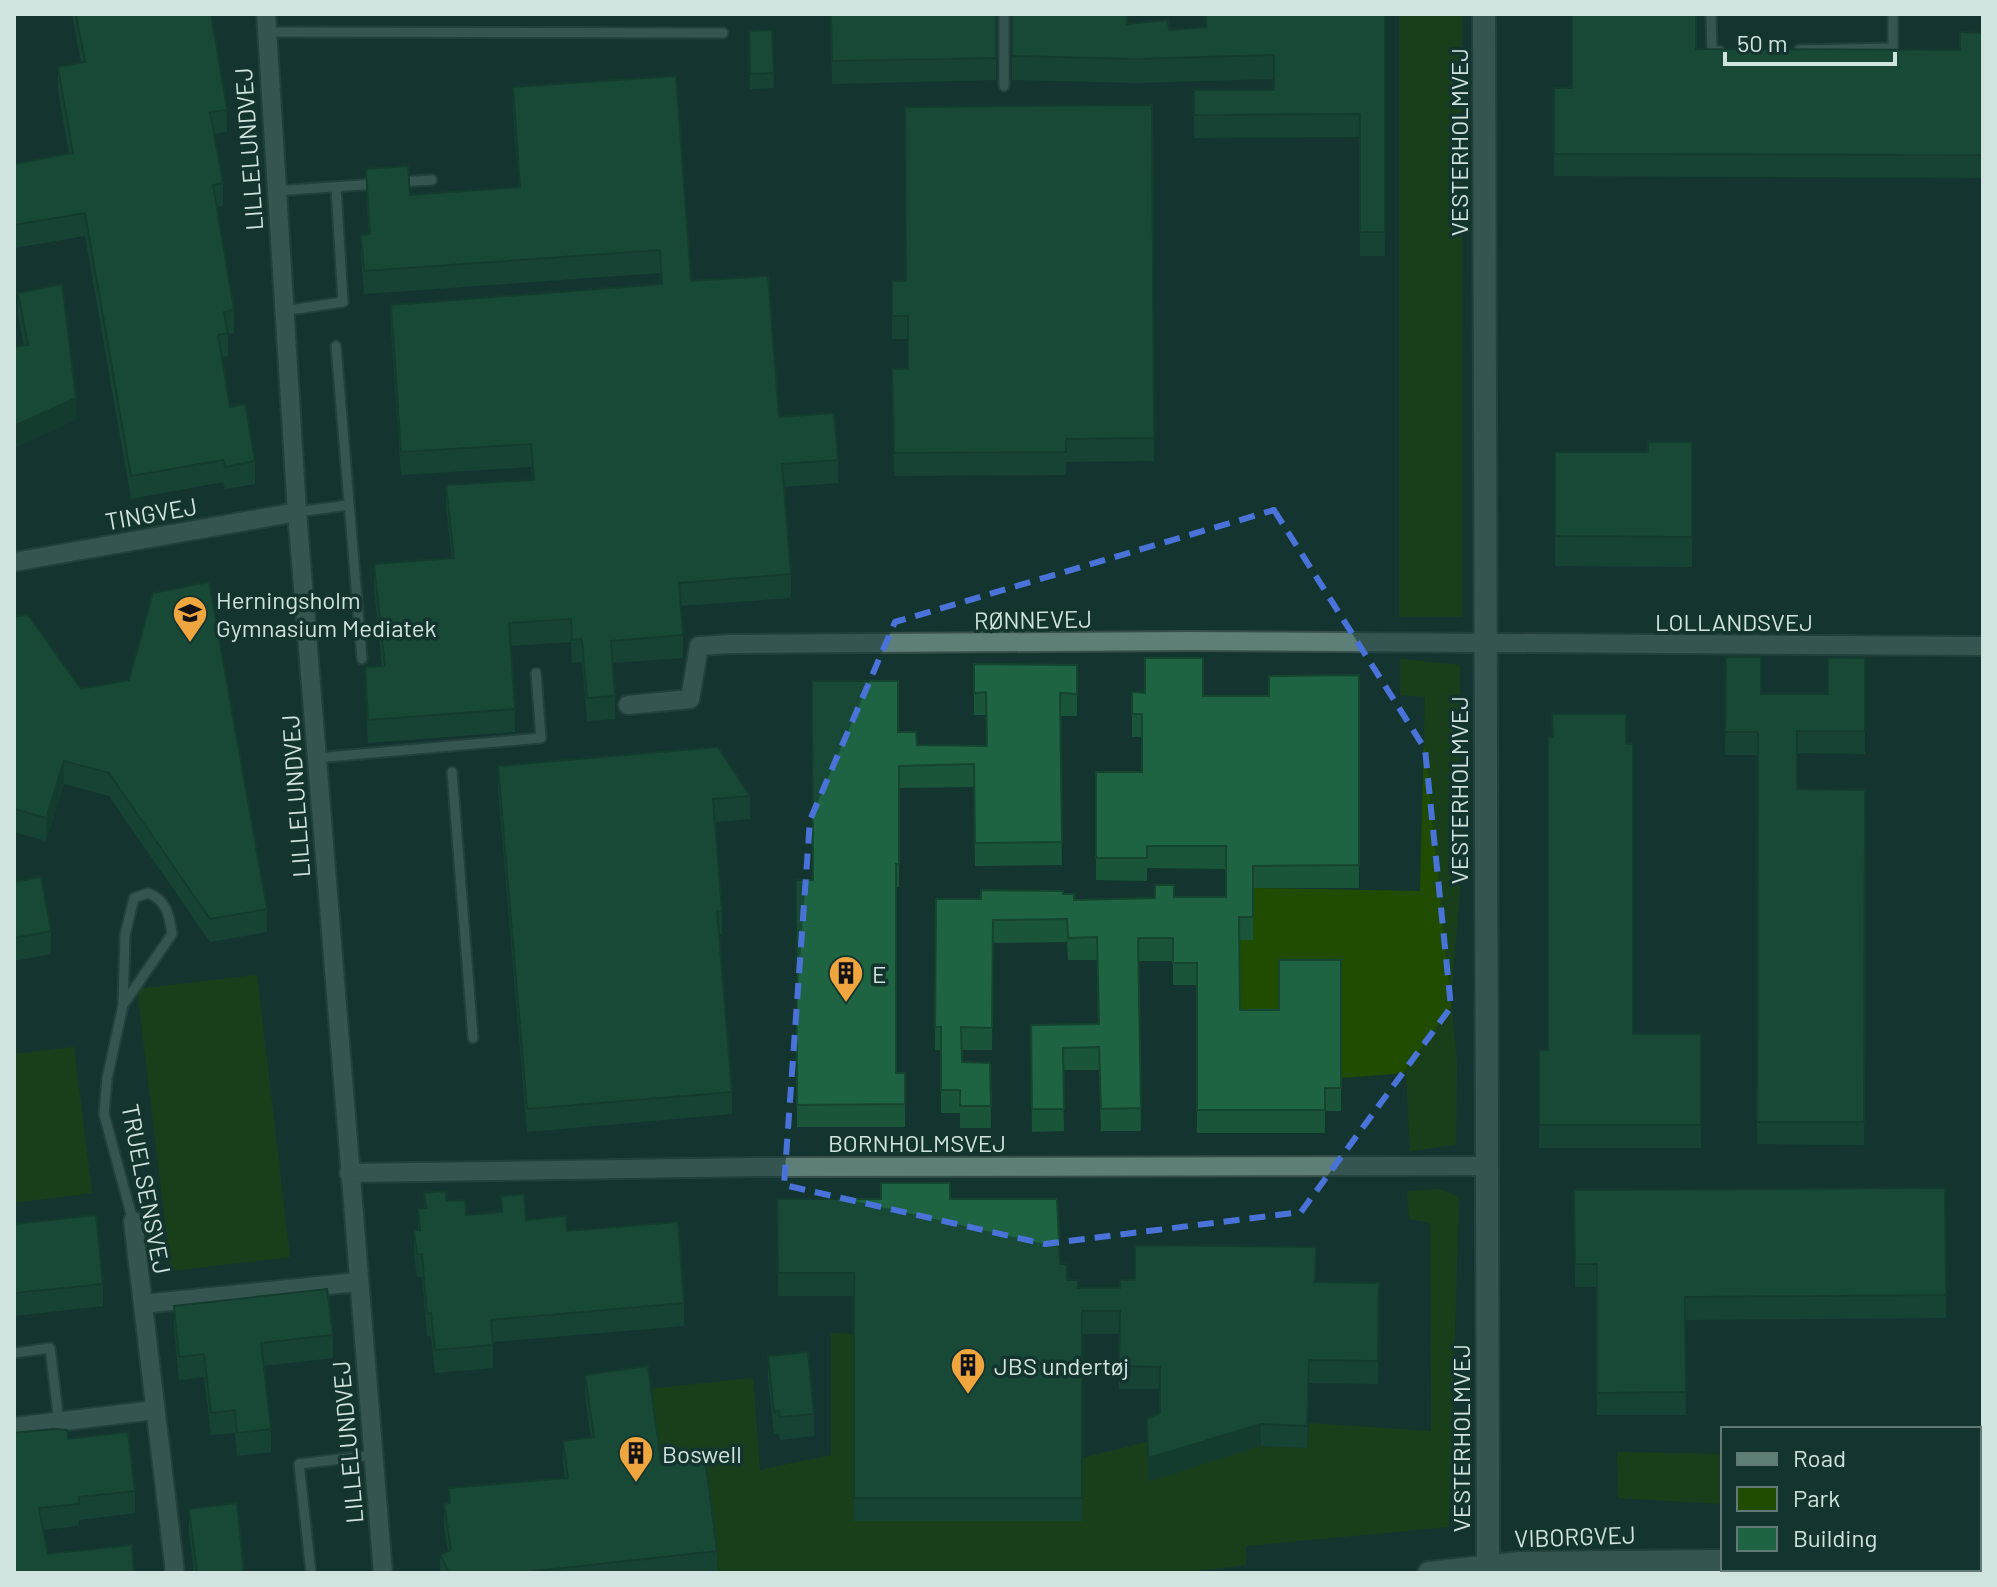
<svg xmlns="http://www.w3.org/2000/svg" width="1997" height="1587" font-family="Barlow,sans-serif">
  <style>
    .green { fill: #204c02 }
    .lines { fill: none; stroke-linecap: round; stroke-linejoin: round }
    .service-casing { stroke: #36504c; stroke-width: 13 }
    .minor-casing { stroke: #36504c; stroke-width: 22 }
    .tertiary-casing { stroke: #36504c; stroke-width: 26 }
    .service { stroke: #5d7f78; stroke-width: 9 }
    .minor { stroke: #5d7f78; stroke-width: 18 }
    .tertiary { stroke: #5d7f78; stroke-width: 22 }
    .wall { fill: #1a5539 }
    .shaded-wall { fill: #15452e }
    .building { fill: #1e6342; stroke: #15452e; stroke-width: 2 }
    .marked { fill: none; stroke: #4a73da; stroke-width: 6; stroke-dasharray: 16 10; stroke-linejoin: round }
    .labels { text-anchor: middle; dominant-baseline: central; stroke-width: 7; stroke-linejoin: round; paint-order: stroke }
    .street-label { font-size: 24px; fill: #d1e3df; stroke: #14352f }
    .poi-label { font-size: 24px; fill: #d1e3df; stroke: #14352f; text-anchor: start }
  </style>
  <rect width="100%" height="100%" fill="#14352f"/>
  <path class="green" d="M1399 14H1462V617H1399Z
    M1400 659 1460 665 1461 879 1451 999 1457 1063 1456 1145 1410 1151 1406 1073 1341 1078 1279 1033H1240L1239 940H1252L1253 888 1420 891 1425 697 1400 695Z
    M257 975 290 1257 171 1271 137 989Z
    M74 1047 92 1193 14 1203V1054Z
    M1440 1189 1459 1197 1449 1527 1246 1546V1565L1181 1573H717L661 1487 648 1389 753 1378 760 1470 831 1455V1333L854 1334V1521H1082V1458L1147 1442 1149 1481 1261 1446 1307 1448 1309 1423 1431 1431 1430 1223 1409 1219 1407 1191Z
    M1617 1452 1723 1454V1504L1618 1498Z"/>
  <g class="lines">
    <g class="service-casing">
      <path id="service" d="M1711 14 1712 51H1720
        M266 32 723 33
        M1799 50 1893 48V18
        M1004 86V14
        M398 182 432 180
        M275 191 375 184
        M283 311 343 302 336 187
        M336 346 362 659
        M297 512 349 505
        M316 758 541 738 536 673
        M452 772 473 1038
        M123 1005 125 935 134 898 148 893C167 901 169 914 172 934L123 1005 107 1079 104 1114 133 1221
        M14 1353 50 1348 59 1422
        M311 1573 299 1464 373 1455"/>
    </g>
    <g class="minor-casing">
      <path id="minor" d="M266 14 297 512 383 1573
        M14 562 297 512
        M628 705 690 699 699 646 730 644 1188 641 1983 646
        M349 1173 756 1167 1485 1166
        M133 1221 175 1573
        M143 1304 357 1282
        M14 1427 155 1410"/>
    </g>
    <g class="tertiary-casing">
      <path id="tertiary" d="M1484 14 1488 1566
        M1839 1569 1880 1573
        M1429 1573 1519 1563 1723 1561"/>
    </g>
    <use href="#service" class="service"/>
    <use href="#minor" class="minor"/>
    <use href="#tertiary" class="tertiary"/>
  </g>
  <path class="wall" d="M72 14H211L227 110V132L214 134 223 183V206L217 207 234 310V333L228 334V356L222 357 230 407 255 461V484L225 489 223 482 131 499 85 236 14 248V164L69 154 58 90V67L81 63Z
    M831 14H996V80L832 84Z
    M1012 14 1127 24 1169 30 1385 14V256H1360V137L1194 138V90H1274V79L1136 83 1012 80Z
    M772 30 774 88 750 89 749 46Z
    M1983 33V178L1554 176V88H1572L1696 49 1960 50Z
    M513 87 691 281 779 417 838 460V483L784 487 791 574V598L680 606 683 635V658L612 663 615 696V719L587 721 582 662 572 663 571 642 510 646 515 709V732L368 743 365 690V667L382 666 374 587V564L452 558 446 508V485L533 480 531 467 401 475 391 328V305L661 284 660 273 364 294 361 258V235L369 234 366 192V169L410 195 519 187 513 110Z
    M1152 105 1154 461 1066 462V475L894 476 892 392 908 369V339H892V281H906Z
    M18 293 76 420 24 346 18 315Z
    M1692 442V567L1555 566V452H1648Z
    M14 617 81 689 267 909V932L210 942 109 796 64 784 46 841 14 832Z
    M1726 657 1761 694H1828L1865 658V754L1797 753V789L1865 790 1864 1145 1757 1144 1758 755H1725Z
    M974 664 1077 665V716H1060L1062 865 975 866 974 787 899 788V887H896V1073H905V1127H797L796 880H813L898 732 917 745 987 746 986 715H974Z
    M1359 675V888H1253V940H1240V1010H1279L1341 960V1111H1325V1133H1197V985H1173V961H1138L1141 1131H1101L1099 1070H1063L1064 1131 1032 1132 1031 1025 1098 1024 1097 960H1068L1067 942 993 943 992 1050H962V1062L990 1063 991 1128H960V1113H941V1050H935L936 899H981L1063 894 1074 900 1226 897V869L1147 868V881L1096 880V772H1142V737H1132V692L1203 696H1269Z
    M1626 744 1633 1034H1701V1148H1539V1050H1548Z
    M498 766 750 796V819L715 822 722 911V934H719L732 1092V1114L527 1132 498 788Z
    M14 882 51 931V954L14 961Z
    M1945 1188 1946 1318 1685 1320 1686 1415H1597V1287H1575L1574 1190Z
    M424 1193 446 1201 466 1215 501 1212V1196L526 1220 567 1231 684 1303V1326L493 1342V1368L435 1373 431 1336H427L422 1277H417L414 1253V1230H418V1209L424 1208Z
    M777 1199H950L1060 1264 1067 1280 1078 1288H1120L1316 1282 1379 1283 1378 1384 1309 1383 1307 1448 1261 1446 1148 1481 1147 1419 1160 1413V1389H1119V1334H1082V1521H854V1296H778Z
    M14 1224 103 1284V1306L14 1316Z
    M174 1306 333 1335V1358L263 1366 271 1429V1452L237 1456 235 1433 211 1435 204 1377 179 1380 174 1329Z
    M768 1356 814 1414V1436L780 1440 779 1434H774L768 1378Z
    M585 1375 661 1464 717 1551V1573H440V1555L448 1551 444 1526V1504L449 1503V1488L565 1479 563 1464V1441L591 1438 585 1397Z
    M14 1433 68 1439 135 1491V1513L79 1520V1526L43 1530 48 1554 14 1573Z
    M189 1509 244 1573H194L189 1532Z"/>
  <path class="shaded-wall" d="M76 398V420L14 448V426Z
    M64 761V784L46 841V818Z
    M1261 1424V1446L1148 1481V1458Z"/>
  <path class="building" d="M76 14H211L227 110 210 112 223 183 213 185 234 310 224 312 228 333 218 335 230 407 245 404 255 461 225 467 223 460 131 476 85 213 14 225V164L73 153 58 67 85 62Z
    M831 14H996V58L832 61Z
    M1012 14H1127V24L1168 20 1169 30 1206 27V14H1385V232H1360V114L1194 115V90H1274V55L1136 59 1012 56Z
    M1572 14H1696V49L1960 50V32L1983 33V155L1554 154V88H1572Z
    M772 30 774 73 750 74 749 31Z
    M676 76 691 281 768 276 779 417 834 413 838 460 782 464 791 574 679 583 683 635 611 641 615 696 587 698 582 639 572 640 571 619 509 623 515 709 368 720 365 667 385 666 374 564 454 558 446 485 534 480 531 444 401 452 391 305 662 284 660 250 364 271 361 235 370 234 366 169 408 166 410 195 520 187 513 87Z
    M1152 105 1154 438 1066 439V452L894 453 892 369H908V316H892V281H906L905 107Z
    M62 284 76 398 14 426V347L28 345 18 293Z
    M1648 442H1692V537L1555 536V452H1648Z
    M209 582 267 909 210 919 109 773 64 761 46 818 14 809V617L28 615 81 689 129 680 153 593Z
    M1726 657H1761V694H1828V658H1865V731H1797V789L1865 790 1864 1122H1757L1758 732H1725Z
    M1145 658H1203V696H1269V676L1359 675V865L1253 866V917H1239L1240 1010H1279V960H1341V1088H1325V1110H1197V963H1173V938H1138L1141 1108 1101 1109 1099 1047 1063 1048 1064 1109H1032L1031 1025 1099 1024 1097 937 1068 938 1067 919 993 920 992 1028 961 1027 962 1062 990 1063 991 1106H960V1090H941V1027H935L936 899H981V890L1063 891V894H1074V900L1155 898V885H1174V897H1226V846H1147V858H1096V772H1142V714H1132V692L1145 693Z
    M974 664 1077 665V694L1060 693 1062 842 975 843 974 764 899 766V864H896V1073H905V1104L797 1105 796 880H813L812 681H898V732H916L917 745 987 746 986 692 974 693Z
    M1552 714H1626V744H1633V1034H1701V1125H1539V1050H1548V738L1553 737Z
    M718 747 750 796 713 799 722 911H717L732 1092 527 1109 498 766Z
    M41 877 51 931 14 938V882Z
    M881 1183H950V1199H1057L1060 1264H1067V1280H1078V1288H1120V1280H1135V1245L1316 1247 1315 1282 1379 1283 1378 1361 1309 1360 1307 1426 1261 1424 1148 1458 1147 1419 1160 1413V1367L1119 1366 1120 1311H1082V1498H854V1273H778L777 1199H881Z
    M1945 1188 1946 1295 1685 1297 1686 1392 1597 1393V1264H1575L1574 1190Z
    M446 1191V1201L465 1200 466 1215 502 1212 501 1196 524 1194 526 1220 566 1216 567 1231 678 1222 684 1303 491 1320 493 1345 435 1350 431 1313 427 1314 422 1254H417L414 1230H420L418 1209 426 1208 424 1193Z
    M96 1215 103 1284 14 1293V1224Z
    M327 1289 333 1335 261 1343 271 1429 237 1433 235 1410 211 1413 204 1354 179 1357 174 1306Z
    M808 1352 814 1414 780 1417 779 1411 774 1412 768 1356Z
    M648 1366 661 1464 705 1458 717 1551 518 1573H449L440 1555 451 1550 444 1504 450 1503 449 1488 568 1478 563 1441 594 1437 585 1375Z
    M53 1429 67 1430 68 1439 128 1432 135 1491 79 1497V1504L39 1508 48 1554 132 1545 134 1573H14V1433Z
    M237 1503 244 1573H197L189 1509Z"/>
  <path d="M0 0H1997V1587H0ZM1274 510 1425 749 1451 1007 1301 1212 1045 1244 784 1185 810 820 895 622Z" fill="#14352f" fill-opacity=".55" fill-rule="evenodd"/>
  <path class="marked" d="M1274 510 1425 749 1451 1007 1301 1212 1045 1244 784 1185 810 820 895 622Z"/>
  <defs>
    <g id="school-pin" transform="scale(1.8)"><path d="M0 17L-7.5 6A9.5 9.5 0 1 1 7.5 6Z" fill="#f0a63e" stroke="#14352f"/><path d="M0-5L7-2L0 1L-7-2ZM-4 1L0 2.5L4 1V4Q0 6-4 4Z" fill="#111"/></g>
    <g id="building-pin" transform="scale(1.8)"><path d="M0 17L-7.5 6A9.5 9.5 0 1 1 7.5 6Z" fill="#f0a63e" stroke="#14352f"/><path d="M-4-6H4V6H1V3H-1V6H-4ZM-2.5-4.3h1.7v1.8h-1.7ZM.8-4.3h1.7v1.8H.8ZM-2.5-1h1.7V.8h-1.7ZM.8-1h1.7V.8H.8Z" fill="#111"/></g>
  </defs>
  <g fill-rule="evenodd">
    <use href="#school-pin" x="190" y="613"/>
    <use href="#building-pin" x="846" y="973"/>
    <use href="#building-pin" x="968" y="1365"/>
    <use href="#building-pin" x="636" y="1453"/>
  </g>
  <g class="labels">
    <g class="street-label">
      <text transform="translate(1458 142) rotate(-90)">VESTERHOLMVEJ</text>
      <text transform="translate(248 149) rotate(-94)">LILLELUNDVEJ</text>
      <text transform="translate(151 513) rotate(-10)">TINGVEJ</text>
      <text transform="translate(1033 619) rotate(-1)">RØNNEVEJ</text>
      <text x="1734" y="621">LOLLANDSVEJ</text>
      <text transform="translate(1458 790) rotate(-90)">VESTERHOLMVEJ</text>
      <text transform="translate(295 796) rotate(-94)">LILLELUNDVEJ</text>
      <text x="917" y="1142">BORNHOLMSVEJ</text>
      <text transform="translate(147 1189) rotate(79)">TRUELSENSVEJ</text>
      <text transform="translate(1460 1438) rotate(-90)">VESTERHOLMVEJ</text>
      <text transform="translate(347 1442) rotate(-95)">LILLELUNDVEJ</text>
      <text transform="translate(1575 1536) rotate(-2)">VIBORGVEJ</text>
    </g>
    <g class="poi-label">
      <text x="216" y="599">Herningsholm<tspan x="216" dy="28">Gymnasium Mediatek</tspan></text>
      <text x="872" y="973">E</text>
      <text x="994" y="1365">JBS undertøj</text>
      <text x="662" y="1453">Boswell</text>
    </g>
  </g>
  <rect width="1997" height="1587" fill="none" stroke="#d1e3df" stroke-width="32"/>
  <rect x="1721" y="1427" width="260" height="144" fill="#14352f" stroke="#607b75" stroke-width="2"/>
  <rect x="1737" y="1453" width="40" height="12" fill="#5d7f78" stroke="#607b75" stroke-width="2"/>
  <text x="1793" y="1467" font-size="24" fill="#d1e3df">Road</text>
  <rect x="1737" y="1487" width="40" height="24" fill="#204c02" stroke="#607b75" stroke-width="2"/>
  <text x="1793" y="1507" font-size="24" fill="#d1e3df">Park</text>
  <rect x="1737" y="1527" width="40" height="24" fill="#1e6342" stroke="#607b75" stroke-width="2"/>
  <text x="1793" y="1547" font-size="24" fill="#d1e3df">Building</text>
  <path d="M1725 52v12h170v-12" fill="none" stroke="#d1e3df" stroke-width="4"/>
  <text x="1737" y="52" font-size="24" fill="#d1e3df" stroke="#14352f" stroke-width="6" paint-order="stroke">50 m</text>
</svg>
